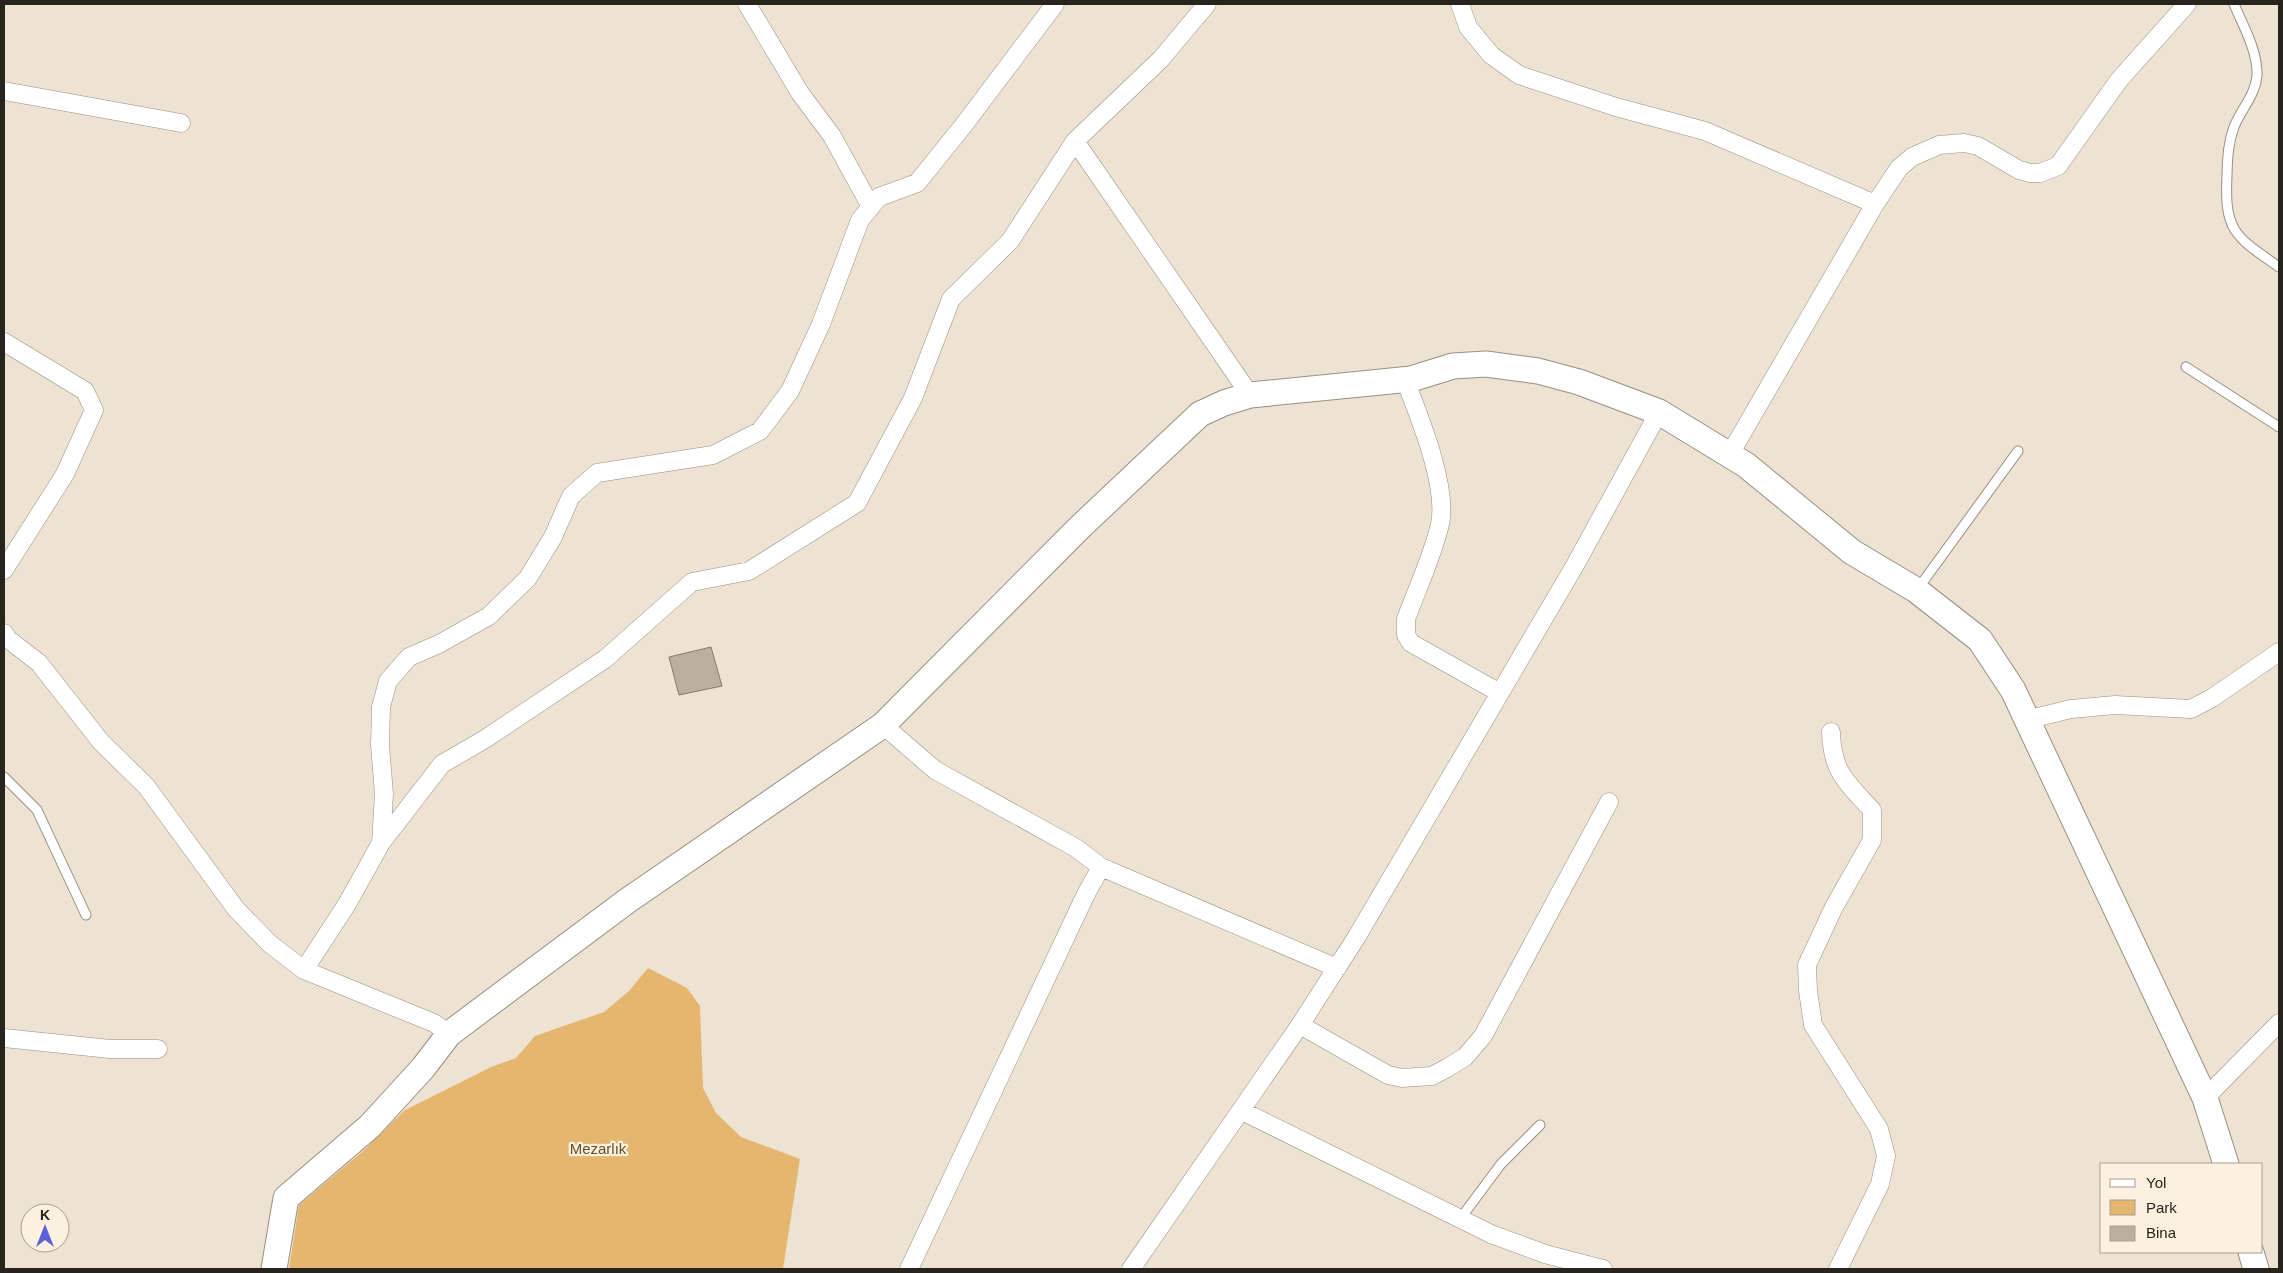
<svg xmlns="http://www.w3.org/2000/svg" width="2283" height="1273" font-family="Arial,sans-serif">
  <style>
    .green { fill: #e4b670 }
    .building { fill: #bbb0a0; stroke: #857b6c }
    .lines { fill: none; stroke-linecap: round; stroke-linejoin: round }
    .lane-casing { stroke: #998f80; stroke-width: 11 }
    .street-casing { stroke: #998f80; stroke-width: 19 }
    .secondary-casing { stroke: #998f80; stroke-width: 27 }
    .lane { stroke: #fff; stroke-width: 9 }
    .street { stroke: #fff; stroke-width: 18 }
    .secondary { stroke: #fff; stroke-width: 25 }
    .labels { text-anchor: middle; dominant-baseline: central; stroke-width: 4.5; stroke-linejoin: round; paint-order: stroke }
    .park-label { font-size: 15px; fill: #644d27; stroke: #fcf0df }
  </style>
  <rect width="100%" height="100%" fill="#eee3d2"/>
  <path class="green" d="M648 968 687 988 700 1006 703 1088 716 1113 741 1137 800 1159 783 1269H289L299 1205 362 1152 405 1110 491 1067 516 1058 535 1036 604 1012 629 991Z"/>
  <path class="building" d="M711 647 722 686 679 695 669 657Z"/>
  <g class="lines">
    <g class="lane-casing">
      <path id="lane" d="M2234 4C2243 26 2258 51 2257 76 2255 96 2241 109 2234 127 2228 143 2227 159 2227 176 2224 232 2236 237 2279 267
        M2186 367 2279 427
        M1917 590 2018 451
        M4 777 37 810 86 915
        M1460 1219 1501 1164 1540 1125"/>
    </g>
    <g class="street-casing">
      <path id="street" d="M747 4 800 93 832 136 871 207
        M1460 4 1468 27 1491 55 1519 75 1616 107 1705 131 1875 204
        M4 91 181 123
        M1075 141 1250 395
        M4 342 85 391 94 410 65 474 4 570
        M1405 380C1419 416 1448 486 1440 524 1433 555 1417 589 1406 619V635L1411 643 1500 693
        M1730 454 1875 204 1899 168 1912 157 1939 145 1964 143 1978 146 2019 170 2030 173H2040L2058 166 2119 80 2187 4
        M4 633 8 639 39 663 101 742 146 786 236 909 270 944 304 970 434 1023 449 1034
        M2026 720 2071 709 2115 705 2191 709 2212 698 2279 652
        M883 725 935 770 1076 848 1101 867 1086 894 909 1269
        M1831 732C1832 772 1847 783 1872 810V840L1834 907 1807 965 1808 991 1813 1025 1879 1129 1886 1156 1880 1184 1838 1269
        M381 843 384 794 380 745 381 707 388 681 409 657 439 644 489 616 528 578 553 537 571 496 597 473 713 455 760 431 790 391 821 324 860 220 879 197 917 183 963 126 1055 4
        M1101 867 1337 968
        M304 970 347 904 381 843 442 764 485 739 605 659 692 582 749 571 857 503 913 398 951 299 1010 241 1075 141 1161 59 1207 4
        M1300 1025 1388 1075 1402 1078 1432 1076 1447 1068 1465 1057 1483 1036 1609 802
        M4 1038 110 1049H158
        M2205 1098 2279 1023
        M1242 1111 1491 1234 1545 1254 1603 1269
        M1131 1269 1300 1025 1356 938 1574 567 1659 412"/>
    </g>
    <g class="secondary-casing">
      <path id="secondary" d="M2251 1252 2256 1269
        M274 1269 286 1198 370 1126 423 1068 449 1034 627 901 883 725 1079 528 1200 414 1224 403 1250 395 1411 379 1453 366 1486 364 1538 371 1579 382 1659 412 1746 465 1852 552 1916 590 1980 640 2013 690 2205 1098 2226 1164"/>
    </g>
    <use href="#lane" class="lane"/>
    <use href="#street" class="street"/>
    <use href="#secondary" class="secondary"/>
  </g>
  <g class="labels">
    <g class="park-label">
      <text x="598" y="1148">Mezarlık</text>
    </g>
  </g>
  <rect width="2283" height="1273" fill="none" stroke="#27231d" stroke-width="10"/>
  <rect x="2100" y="1163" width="162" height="90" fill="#fcf0df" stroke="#a79e91"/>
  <rect x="2110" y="1179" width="25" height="8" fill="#ffffff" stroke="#a79e91"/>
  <text x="2146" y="1188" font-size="15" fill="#27231d">Yol</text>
  <rect x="2110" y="1200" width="25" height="15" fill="#e4b670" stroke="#a79e91"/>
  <text x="2146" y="1213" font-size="15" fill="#27231d">Park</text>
  <rect x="2110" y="1226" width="25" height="15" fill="#bbb0a0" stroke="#a79e91"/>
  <text x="2146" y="1238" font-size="15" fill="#27231d">Bina</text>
  <g transform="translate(45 1228)"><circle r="24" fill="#fcf0df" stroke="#a79e91"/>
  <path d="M0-4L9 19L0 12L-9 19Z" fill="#5c61d9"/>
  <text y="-8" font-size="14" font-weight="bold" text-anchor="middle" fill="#27231d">K</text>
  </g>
</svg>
